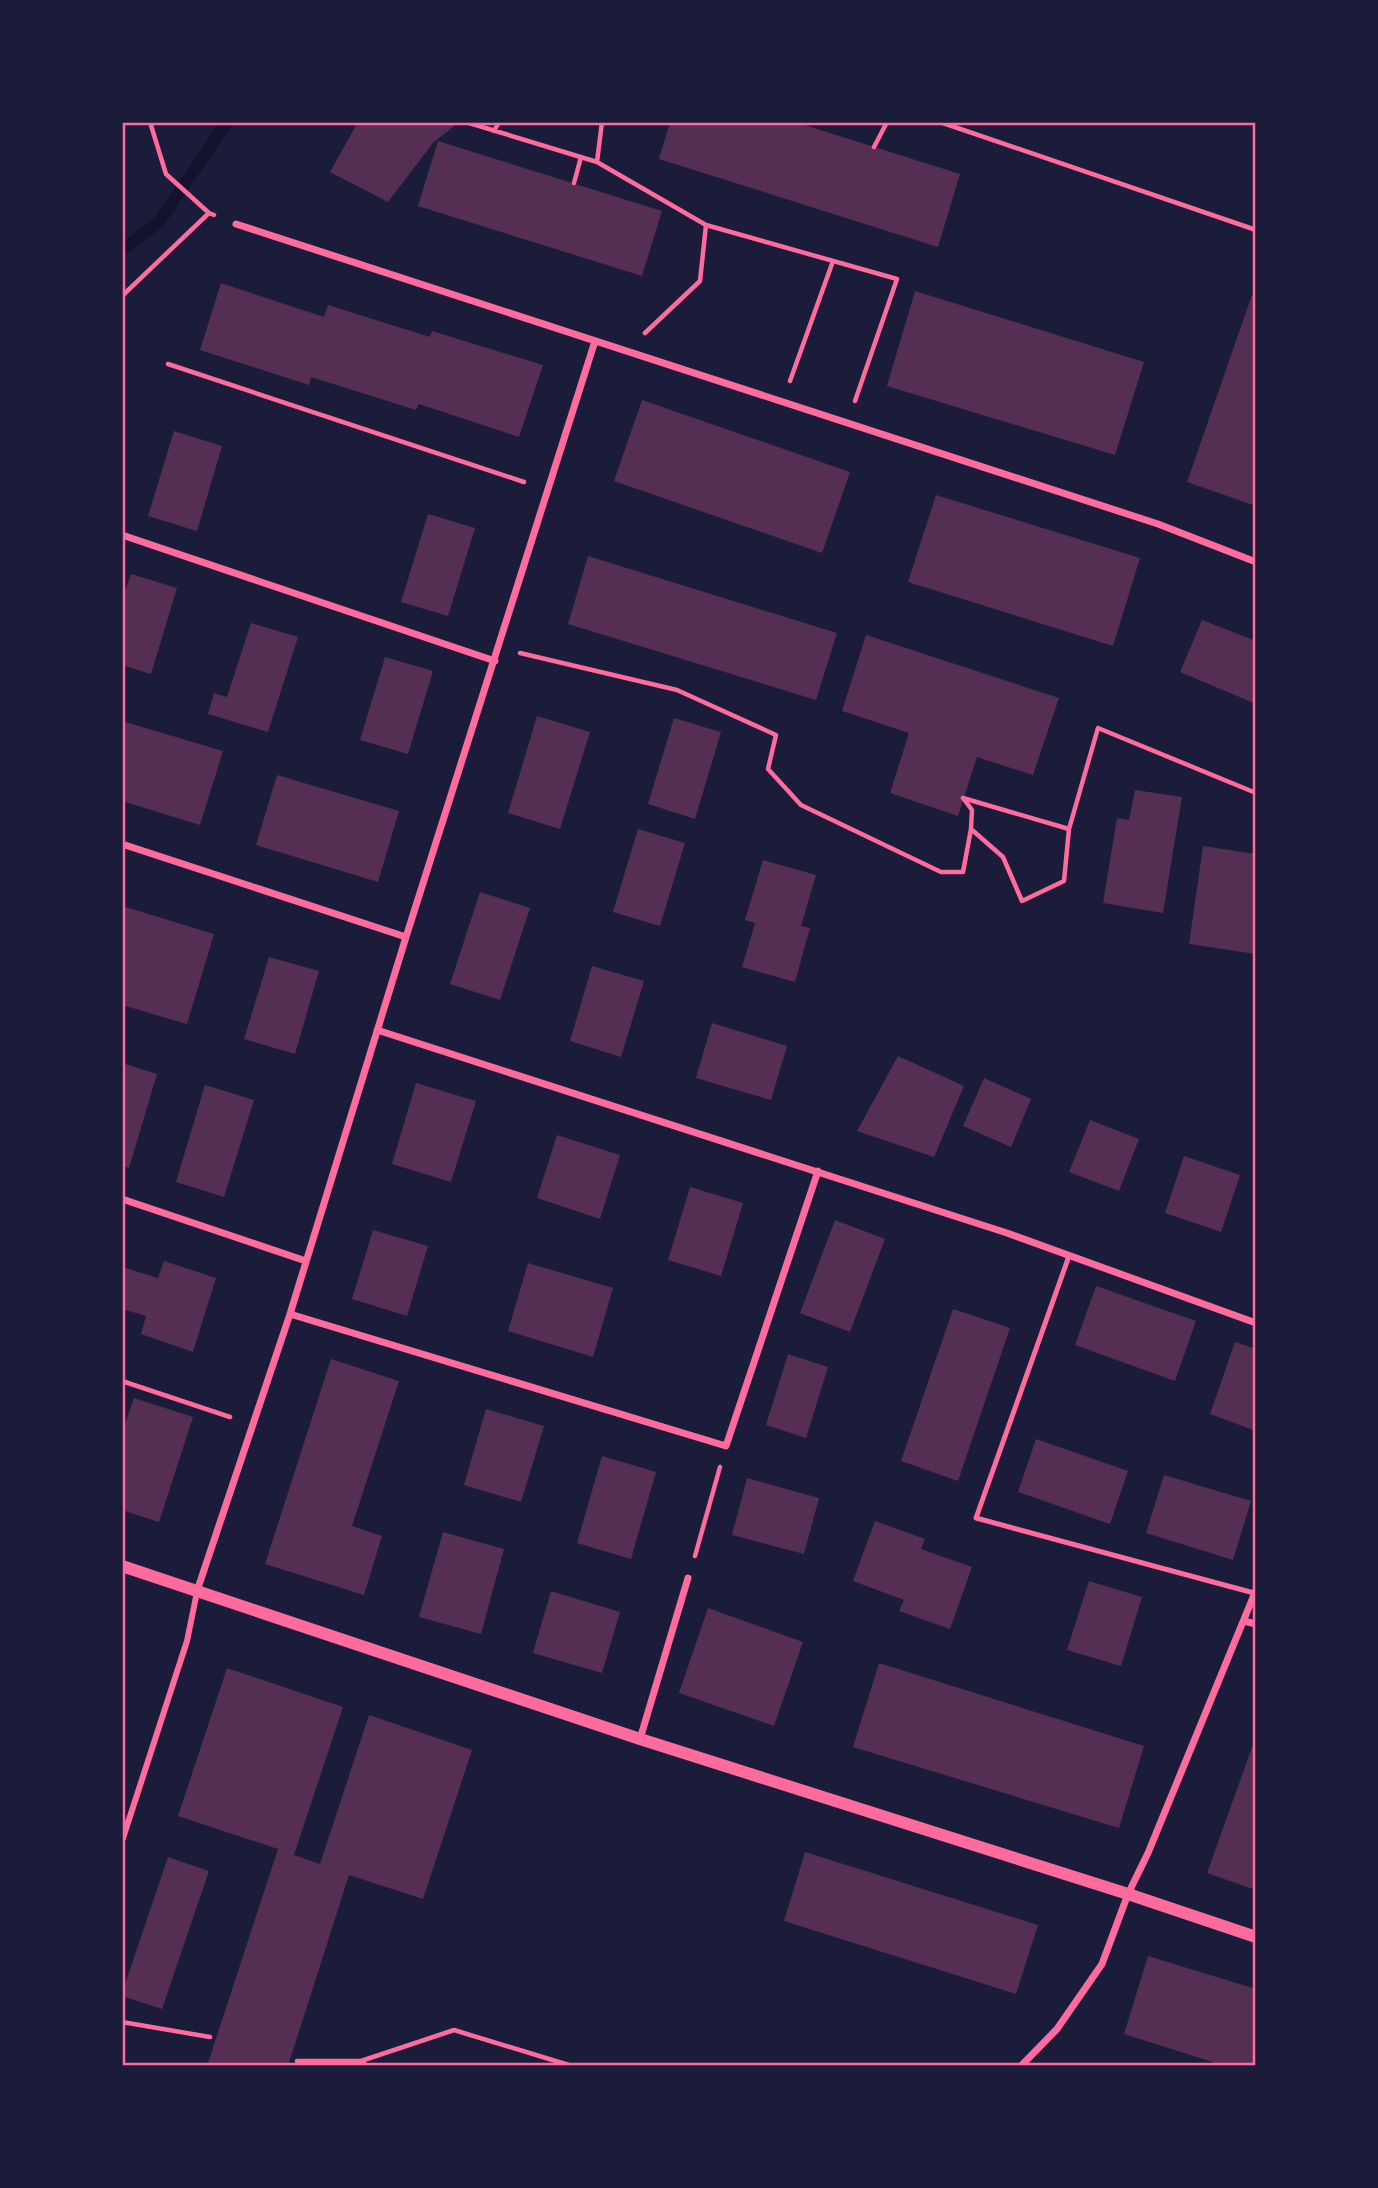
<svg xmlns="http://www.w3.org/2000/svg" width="1378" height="2188" font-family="'PT Sans',sans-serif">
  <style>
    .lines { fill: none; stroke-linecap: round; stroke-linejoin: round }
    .stream { stroke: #12122b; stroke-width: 12 }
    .building { fill: #542f53 }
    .path { stroke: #ff6b9d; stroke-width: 4.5 }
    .service { stroke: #ff6b9d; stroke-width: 5 }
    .pedestrian { stroke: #ff6b9d; stroke-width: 6 }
    .minor { stroke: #ff6b9d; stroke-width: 7 }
    .tertiary { stroke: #ff6b9d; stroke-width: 12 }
    .neatline { fill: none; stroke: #ff6b9d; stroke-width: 2.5 }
  </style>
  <rect width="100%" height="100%" fill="#1b1b3a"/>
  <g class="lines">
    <path class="stream" d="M122 250 159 222 227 122"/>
  </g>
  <path class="building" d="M358 122H459L433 143 388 202 330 172Z
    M670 122H795L960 174 938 247 659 159Z
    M438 141 662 211 642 276 418 206Z
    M221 283 324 317 328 305 430 337 432 331 543 365 519 437 419 404 416 410 311 377 309 385 200 350Z
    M915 291 1144 362 1115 455 887 386Z
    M1252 295 1256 297V506L1187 482Z
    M642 400 850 472 822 553 614 481Z
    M174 431 222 446 197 531 148 516Z
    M936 495 1140 558 1113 646 908 582Z
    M428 514 475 528 448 616 401 602Z
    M588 556 837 633 816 700 568 624Z
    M131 574 177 588 151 674 122 665V600Z
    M1202 620 1256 641V704L1180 672Z
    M251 623 298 637 268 732 208 714 214 693 227 697Z
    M866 635 1059 698 1033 775 977 757 958 816 890 793 909 733 842 711Z
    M385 657 433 671 408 754 360 740Z
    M537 716 590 732 560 829 508 813Z
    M674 718 721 732 695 819 648 804Z
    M122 721 223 751 200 825 122 801Z
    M277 775 399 811 378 882 256 845Z
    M1135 790 1182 797 1163 913 1103 903 1117 818 1129 820Z
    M638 829 685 843 660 926 613 912Z
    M1203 846 1256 854V954L1189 944Z
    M763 860 816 875 801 926 810 928 795 982 742 967 755 923 745 920Z
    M480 892 530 908 500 1000 450 984Z
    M122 906 214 934 187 1024 122 1005Z
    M269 957 319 971 295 1054 244 1039Z
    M592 966 644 981 621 1057 570 1041Z
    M712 1023 787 1046 771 1100 696 1078Z
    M898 1056 964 1086 934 1157 857 1131Z
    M122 1063 157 1074 129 1168 122 1166Z
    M984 1078 1031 1099 1011 1147 963 1126Z
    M416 1083 476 1101 451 1182 392 1164Z
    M205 1085 254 1100 224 1197 176 1182Z
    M1090 1120 1139 1139 1119 1191 1069 1172Z
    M557 1135 620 1155 600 1219 537 1198Z
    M1184 1156 1240 1175 1221 1232 1165 1213Z
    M690 1187 743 1203 721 1276 668 1260Z
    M835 1220 885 1239 850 1332 800 1313Z
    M373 1230 428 1246 407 1316 352 1299Z
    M164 1261 216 1278 193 1352 141 1334 146 1316 122 1309V1267L158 1278Z
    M528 1263 613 1288 593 1357 508 1331Z
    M1096 1286 1196 1321 1175 1381 1075 1345Z
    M953 1309 1010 1328 958 1481 901 1461Z
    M1235 1342 1256 1349V1431L1210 1414Z
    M788 1354 828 1367 806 1438 766 1425Z
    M331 1359 399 1381 352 1526 382 1536 364 1595 265 1564Z
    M134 1398 193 1417 159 1522 122 1510V1433Z
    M486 1409 544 1426 521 1502 464 1485Z
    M1036 1439 1128 1471 1110 1524 1018 1492Z
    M602 1456 656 1472 631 1559 577 1543Z
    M1164 1475 1251 1501 1233 1560 1146 1533Z
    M747 1478 819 1498 804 1554 732 1535Z
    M875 1521 925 1539 921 1549 972 1567 950 1629 899 1611 904 1600 853 1581Z
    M443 1532 504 1549 481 1634 419 1617Z
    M1089 1581 1142 1597 1121 1666 1067 1650Z
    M551 1591 620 1612 602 1673 533 1653Z
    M708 1608 803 1642 774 1726 679 1693Z
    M879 1663 1144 1746 1119 1828 853 1747Z
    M227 1668 343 1707 294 1855 320 1864 369 1715 472 1750 423 1899 349 1875 288 2066H207L278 1849 178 1816Z
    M1255 1739H1256V1890L1207 1873Z
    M805 1852 1038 1925 1016 1994 784 1921Z
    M168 1857 209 1871 162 2009 122 1996V1993Z
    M1148 1956 1256 1989V2066H1225L1124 2034Z"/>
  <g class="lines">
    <path class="path" d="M150 122 166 174 209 213
      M466 122 597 162
      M602 122 597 162 706 225 700 281 645 333
      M940 122 1256 230
      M494 131 499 122
      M874 147 887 122
      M574 183 581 157
      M706 225 897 279 855 401
      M122 296 209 213 214 215
      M168 364 524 482
      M790 381 833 261
      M520 653 677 690 776 735 768 769 801 805 941 872H963L971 829 1003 857 1022 901 1064 881 1069 829 1098 728 1256 793
      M963 798 1069 829
      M963 798 972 810 971 829
      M122 1381 230 1417
      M695 1556 720 1467
      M122 2022 210 2037
      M297 2061H361L367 2066
      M361 2061 454 2030 572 2066"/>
    <path class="service" d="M1069 1256 976 1518 1254 1593"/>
    <path class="pedestrian" d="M122 1841 187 1641 197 1592"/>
    <path class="minor" d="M236 224 1158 524 1256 562
      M122 535 495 661
      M122 844 406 937
      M377 1030 1007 1233 1256 1323
      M122 1199 306 1261
      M290 1314 726 1446 818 1171
      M197 1591 290 1314 406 937 595 341
      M1244 1621 1256 1624
      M640 1739 688 1578
      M1021 2066 1057 2029 1102 1964 1128 1894 1148 1853 1256 1590"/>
    <path class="tertiary" d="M122 1566 640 1739 1128 1894 1256 1937"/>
  </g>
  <rect width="1378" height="2188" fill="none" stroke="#1b1b3a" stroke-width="248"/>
  <rect x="124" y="124" width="1130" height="1940" class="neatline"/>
</svg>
